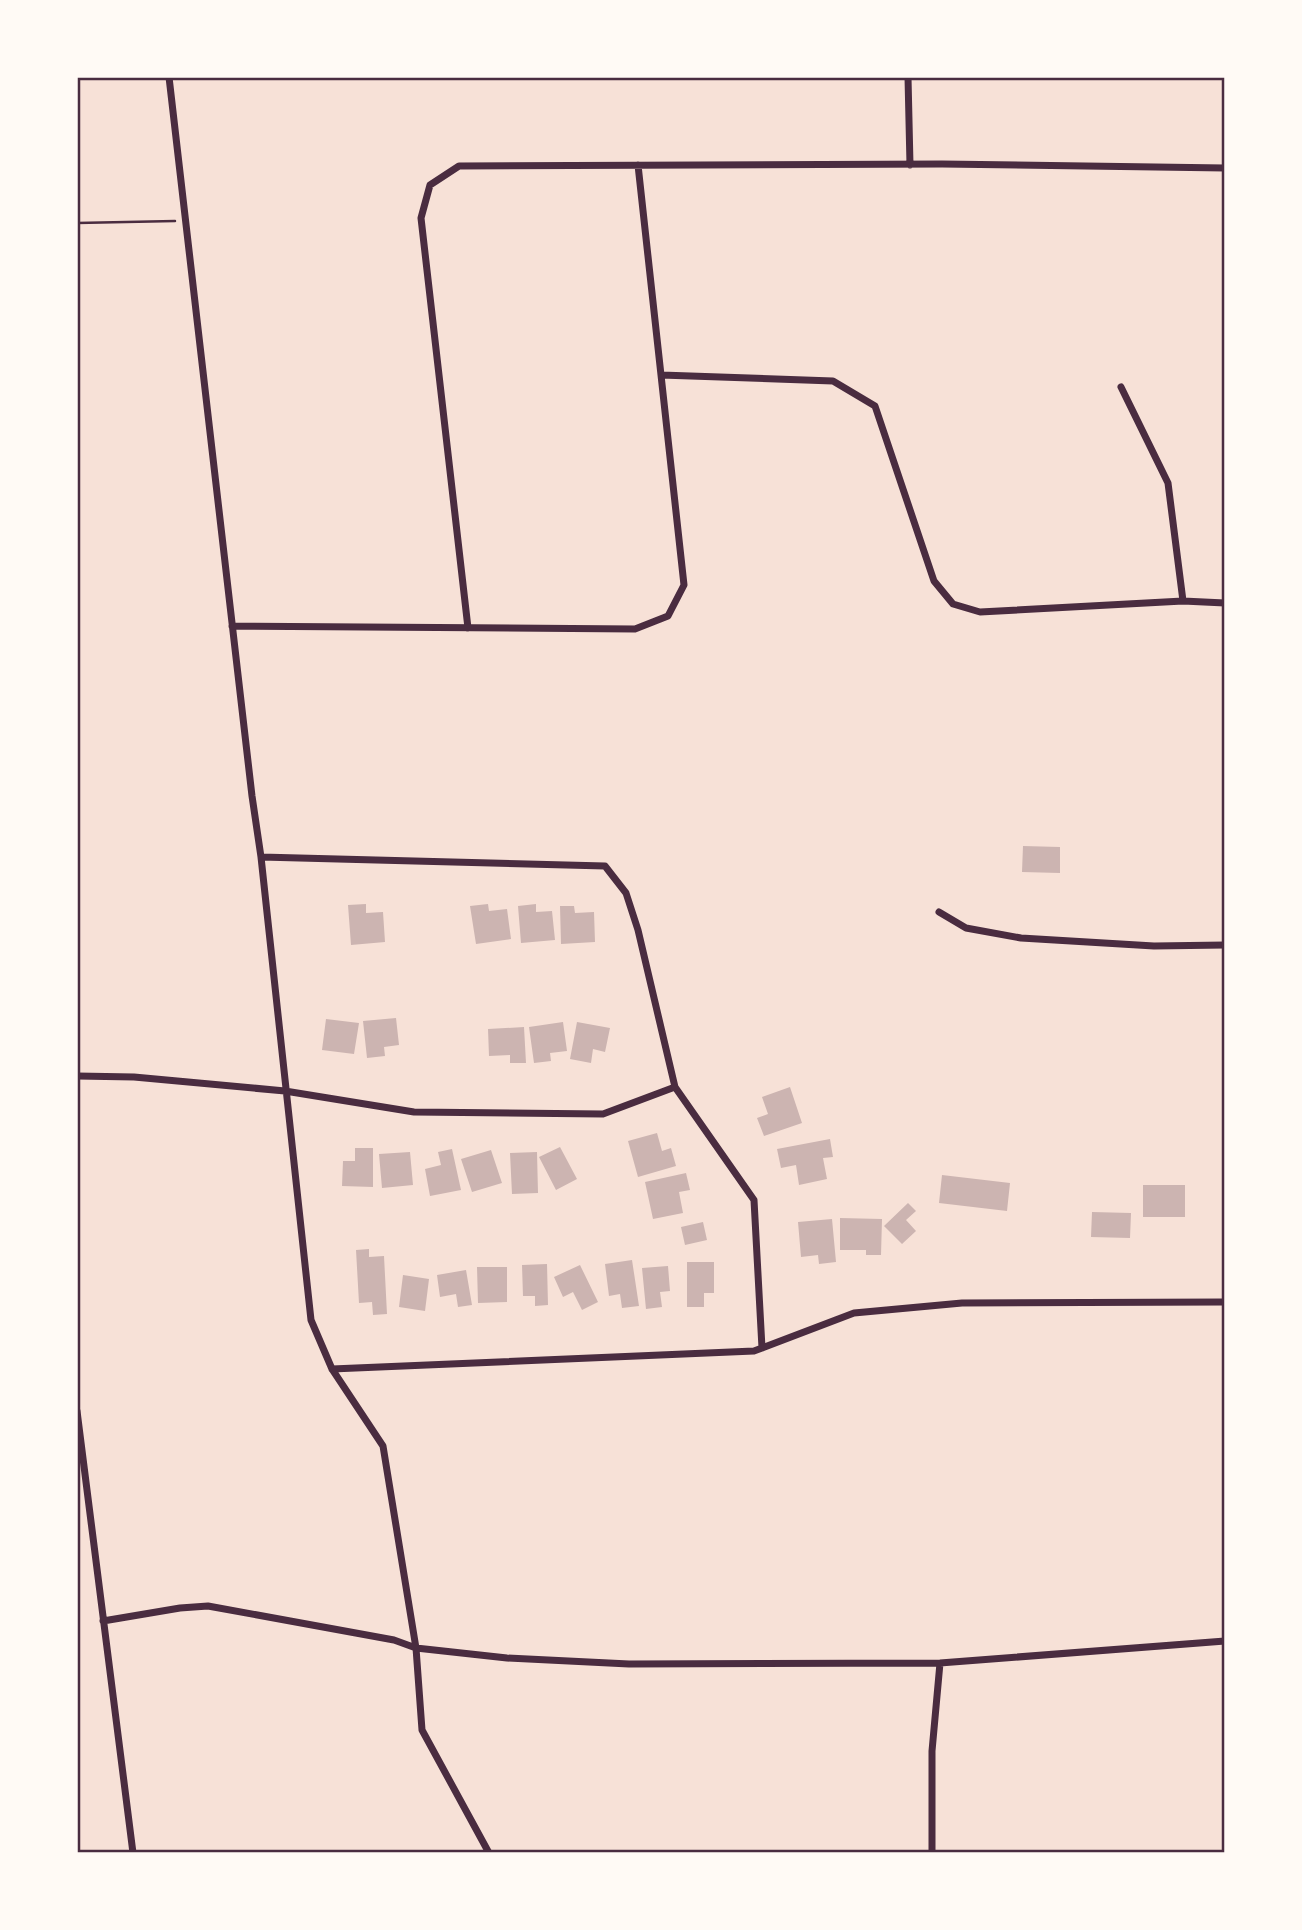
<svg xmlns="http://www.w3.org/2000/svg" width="1302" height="1930" font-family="Figtree,sans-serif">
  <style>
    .building { fill: #ccb4b1 }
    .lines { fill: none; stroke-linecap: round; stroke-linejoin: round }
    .path { stroke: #4a2c40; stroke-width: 2.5 }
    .minor { stroke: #4a2c40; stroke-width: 7 }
    .neatline { fill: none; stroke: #4a2c40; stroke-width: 2.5 }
  </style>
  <rect width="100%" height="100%" fill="#f7e1d7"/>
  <path class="building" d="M1023 846 1060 847V873L1022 872Z
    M366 904V913L383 912 385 942 351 945 348 905Z
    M488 904 489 911 507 909 511 939 476 944 470 906Z
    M536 904V912L552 911 555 940 521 943 518 906Z
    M560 906H574L575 913 594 912 595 942 561 944Z
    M396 1018 399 1045 384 1047 385 1056 367 1058 363 1021Z
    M326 1019 359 1023 354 1054 322 1050Z
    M563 1022 567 1051 550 1053 551 1061 534 1063 529 1027Z
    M577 1022 610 1028 605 1052 593 1049 591 1063 570 1059Z
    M524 1027 526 1063H510V1055L489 1056 488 1029Z
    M790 1087 802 1123 764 1136 757 1118 768 1114 762 1097Z
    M657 1133 662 1151 671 1148 676 1166 638 1177 628 1141Z
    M830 1139 833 1157 823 1158 827 1179 799 1185 796 1165 781 1168 777 1149Z
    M560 1147 577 1179 556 1190 539 1157Z
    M355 1148H373V1187L342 1186 343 1161H355Z
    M452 1149 461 1190 430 1196 425 1169 441 1165 438 1152Z
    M491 1150 502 1183 472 1192 461 1159Z
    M410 1152 413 1185 382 1188 379 1154Z
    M537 1152 538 1193 512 1194 510 1153Z
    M686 1173 690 1190 679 1192 683 1213 653 1219 645 1182Z
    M942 1175 1010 1183 1007 1211 939 1203Z
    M1143 1185H1185V1217H1143Z
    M908 1203 916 1211 906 1220 916 1231 902 1244 884 1226Z
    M1092 1212 1131 1213 1130 1238 1091 1237Z
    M840 1218 882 1219 881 1255H866V1250H840Z
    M832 1219 836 1262 819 1264 818 1255 801 1257 798 1222Z
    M703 1222 707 1240 685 1245 681 1227Z
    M369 1249V1257L384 1256 387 1314 373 1315 372 1302 359 1303 356 1250Z
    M632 1260 639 1306 622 1308 620 1294 609 1296 605 1264Z
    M687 1262H714V1293H704V1307H687Z
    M547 1264 548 1305 535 1306V1296H523L522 1265Z
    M580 1265 598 1302 582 1310 573 1292 563 1297 554 1277Z
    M668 1266 670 1291 660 1292 662 1307 646 1309 642 1268Z
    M477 1267H507V1302L478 1303Z
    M466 1270 472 1305 458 1307 456 1294 440 1297 437 1275Z
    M403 1275 429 1279 425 1311 399 1307Z"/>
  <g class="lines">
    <path class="path" d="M77 223 175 221"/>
    <path class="minor" d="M169 77 252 796 261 857 311 1320 332 1369 383 1446 416 1648 422 1730 489 1853
      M908 77 910 165
      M661 375 833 381 875 406 934 581 953 604 980 612 1183 601 1225 603
      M1121 387 1168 483 1183 601
      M232 626 635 629 668 616 684 585 638 165
      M468 628 421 218 430 185 459 166 942 164 1225 168
      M261 857 605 866 626 893 638 930 675 1087 754 1200 762 1348
      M939 912 966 928 1021 938 1154 946 1225 945
      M77 1076 134 1077 285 1091 414 1112 603 1114 675 1087
      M332 1369 754 1351 854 1313 962 1303 1225 1302
      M77 1411 133 1853
      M103 1621 180 1608 208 1606 394 1640 416 1648 507 1658 629 1664 940 1663 1225 1641
      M932 1853V1751L940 1663"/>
  </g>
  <rect width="1302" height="1930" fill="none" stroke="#fffaf5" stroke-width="158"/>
  <rect x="79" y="79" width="1144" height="1772" class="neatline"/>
</svg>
